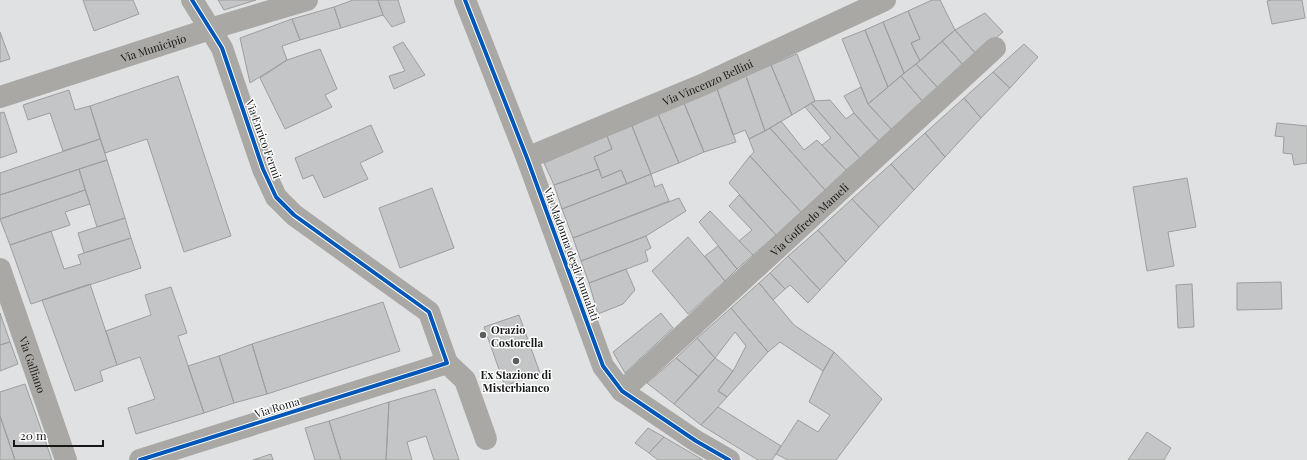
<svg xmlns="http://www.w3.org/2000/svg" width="1307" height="460" font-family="'Playfair Display',serif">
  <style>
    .building { fill: #c4c5c6; stroke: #9d9e9f }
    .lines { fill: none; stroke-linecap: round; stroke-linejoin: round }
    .minor { stroke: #a9a8a5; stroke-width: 22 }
    .tertiary { stroke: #a9a8a5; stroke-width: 22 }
    .cycleway-casing { stroke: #fff; stroke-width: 6 }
    .cycleway { stroke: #0057b8; stroke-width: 4 }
    .poi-dot { fill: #5c5e5e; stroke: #fff; stroke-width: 1.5 }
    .labels { text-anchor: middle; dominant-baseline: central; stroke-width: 3; stroke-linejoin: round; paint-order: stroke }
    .street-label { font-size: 11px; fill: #161717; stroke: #fff }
    .poi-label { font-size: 11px; font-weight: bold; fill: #161717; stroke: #fff; text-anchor: start }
  </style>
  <rect width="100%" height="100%" fill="#dfe1e2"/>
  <path class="building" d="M83 0H133L139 14 94 31Z
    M218 0H256L224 10Z
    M353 0H378L383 15 341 28 334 7Z
    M378 0H398L405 22 392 27 383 15Z
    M932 0H940L955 30 920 61 911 43 920 39 908 11Z
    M1271 0H1302L1305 18 1272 24 1267 1Z
    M334 7 341 28 300 40 292 19Z
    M908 11 920 39 911 43 920 61 904 73 883 22Z
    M985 13 1003 32 977 55 955 30Z
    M292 19 300 40 282 46 287 60 250 83 240 38Z
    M883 22 904 73 888 87 865 30Z
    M865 30 888 87 868 104 842 39Z
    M955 30 977 55 964 66 942 41Z
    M0 32 10 59 0 62Z
    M942 41 964 66 939 89 916 64Z
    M403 42 425 75 394 89 389 76 405 71 393 47Z
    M1024 44 1038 57 1010 88 993 72Z
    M320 49 337 89 325 95 332 107 285 129 260 78 287 60Z
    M797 54 815 101 792 115 771 65Z
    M916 64 939 89 924 103 901 76Z
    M771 65 792 115 765 131 746 76Z
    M993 72 1010 88 981 118 964 98Z
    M178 76 231 236 184 252 147 139 105 153 90 106Z
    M746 76 765 131 749 139 745 130 733 135 717 89Z
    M901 76 924 103 892 130 868 104Z
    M861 87 868 104 892 130 879 141 854 113 844 96Z
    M717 89 736 142 704 152 684 103Z
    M69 90 75 110 90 106 100 139 63 151 50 113 28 120 23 105Z
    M964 98 981 118 945 157 925 133Z
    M830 100 846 119 854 113 879 141 860 158 811 103 815 101Z
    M684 103 704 152 679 163 658 114Z
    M811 103 860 158 846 170 822 145 831 138 805 107Z
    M4 112 17 152 0 158V113Z
    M658 114 679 163 651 174 632 126Z
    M781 121 804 150 817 140 846 170 825 190 770 128Z
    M1277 123 1307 126V163L1294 165 1292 154 1283 153 1284 137 1275 136Z
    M371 125 383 152 360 163 368 179 324 198 313 175 303 179 295 158Z
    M632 126 651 174 627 184 621 170 602 178 594 157 612 149 607 136Z
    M770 128 825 190 801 212 750 156 754 152 749 139Z
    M925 133 945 157 914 190 891 164Z
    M607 136 612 149 594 157 599 169 554 185 544 163Z
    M100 139 107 160 0 195V173Z
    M750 156 801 212 776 235 729 183Z
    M107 160 125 218 97 227 79 169Z
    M891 164 914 190 879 227 852 199Z
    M79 169 85 190 0 219V195Z
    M599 169 602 178 621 170 627 184 562 209 554 185Z
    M651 174 655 187 662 184 669 201 573 238 562 209Z
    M1187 178 1196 227 1168 232 1174 266 1147 271 1133 187Z
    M432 188 454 248 400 268 379 208Z
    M85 190 90 204 65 212 70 225 10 245 0 219Z
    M739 195 776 235 753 255 739 241 752 230 729 206Z
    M679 198 686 211 646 236 581 261 573 238Z
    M852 199 879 227 846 262 818 230Z
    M710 211 753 255 737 269 699 222Z
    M125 218 131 238 84 253 78 233Z
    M818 230 846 262 820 290 788 256Z
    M51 231 64 269 81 264 78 255 131 238 141 268 31 304 10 245Z
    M646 236 651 248 645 251 648 261 589 283 581 261Z
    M688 237 725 281 688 314 652 271Z
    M718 246 737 269 725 281 705 256Z
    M788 256 820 290 808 303 790 285 785 289 770 273Z
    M626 269 635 290 623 304 598 314 589 283Z
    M770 273 785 289 773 300 759 283Z
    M1281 282 1282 309 1237 310V283Z
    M759 283 794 325 834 352 823 371 780 342 768 352 731 308Z
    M90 284 117 365 100 371 103 381 75 391 42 300Z
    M1192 284 1194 327 1178 328 1176 285Z
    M171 287 187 333 178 336 204 413 136 434 128 408 155 399 140 357 117 365 106 331 151 315 145 295Z
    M383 302 400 351 267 394 252 344Z
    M731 308 768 352 727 397 718 391 733 371 746 346 735 332 715 358 697 338Z
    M0 313 10 342 0 345Z
    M661 313 673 328 625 373 613 352Z
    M519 315 540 373 505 386 484 327Z
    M697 338 715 358 699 377 676 358Z
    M10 342 18 364 0 371V345Z
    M252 344 267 394 234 403 219 356Z
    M834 352 882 399 836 460H788L776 454 798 420 818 432 830 415 809 402 823 371Z
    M219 356 234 403 204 413 188 366Z
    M676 358 699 377 674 404 647 383Z
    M715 358 733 371 718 391 727 397 701 425 674 404Z
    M25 384 52 460H15L0 416V392Z
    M435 389 459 460H434L426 436 407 442 412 460H386L389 402Z
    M389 402 386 460H341L329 421Z
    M718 407 781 446 772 460H758L701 425Z
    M0 416 15 460H0Z
    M329 421 341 460H315L305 428Z
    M648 428 664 437 649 453 635 443Z
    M1147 432 1171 448 1164 460H1128Z
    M664 437 703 460H658L649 453Z
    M271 454 273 460H253Z"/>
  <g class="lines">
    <g class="minor">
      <path id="s1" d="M527 158 702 85 885 0"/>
      <path id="s2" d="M0 269 66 460"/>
      <path d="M447 363 465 380 486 439"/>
      <path id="s3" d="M622 391 995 48"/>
    </g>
    <g class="tertiary">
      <path d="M465 0 527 158 603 366 622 391 696 441 729 460"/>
      <path id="s4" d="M0 97 210 29 307 0"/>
      <path d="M140 460 447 363 429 312 294 215 276 197 263 169 222 48 192 0"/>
    </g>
    <g class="cycleway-casing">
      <path id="cycleway" d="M465 0 527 158 603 366 622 391 696 441 729 460
        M140 460 447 363 429 312 294 215 276 197 263 169 222 48 192 0"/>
    </g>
    <use href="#cycleway" class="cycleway"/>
  </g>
  <g class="poi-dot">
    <circle cx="483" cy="335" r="4"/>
    <circle cx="516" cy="361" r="4"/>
  </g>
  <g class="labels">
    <g class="street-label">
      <text stroke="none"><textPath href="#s4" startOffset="161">Via Municipio</textPath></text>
      <text stroke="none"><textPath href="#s1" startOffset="196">Via Vincenzo Bellini</textPath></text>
      <text transform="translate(264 139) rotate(70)">Via Enrico Fermi</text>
      <text stroke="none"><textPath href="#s3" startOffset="254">Via Goffredo Mameli</textPath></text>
      <text transform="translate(572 254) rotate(70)">Via Madonna degli Ammalati</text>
      <text stroke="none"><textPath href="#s2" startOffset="101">Via Galliano</textPath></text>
      <text transform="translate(277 407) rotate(-17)">Via Roma</text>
    </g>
    <g class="poi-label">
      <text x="491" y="329">Orazio<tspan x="491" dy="13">Costorella</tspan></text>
      <text x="516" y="374" text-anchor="middle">Ex Stazione di<tspan x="516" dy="13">Misterbianco</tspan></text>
    </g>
  </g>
  <path d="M14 440v6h89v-6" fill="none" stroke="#161717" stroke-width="2"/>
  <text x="20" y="440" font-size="12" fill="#161717" stroke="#ffffff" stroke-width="3" paint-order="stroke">20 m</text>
</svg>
